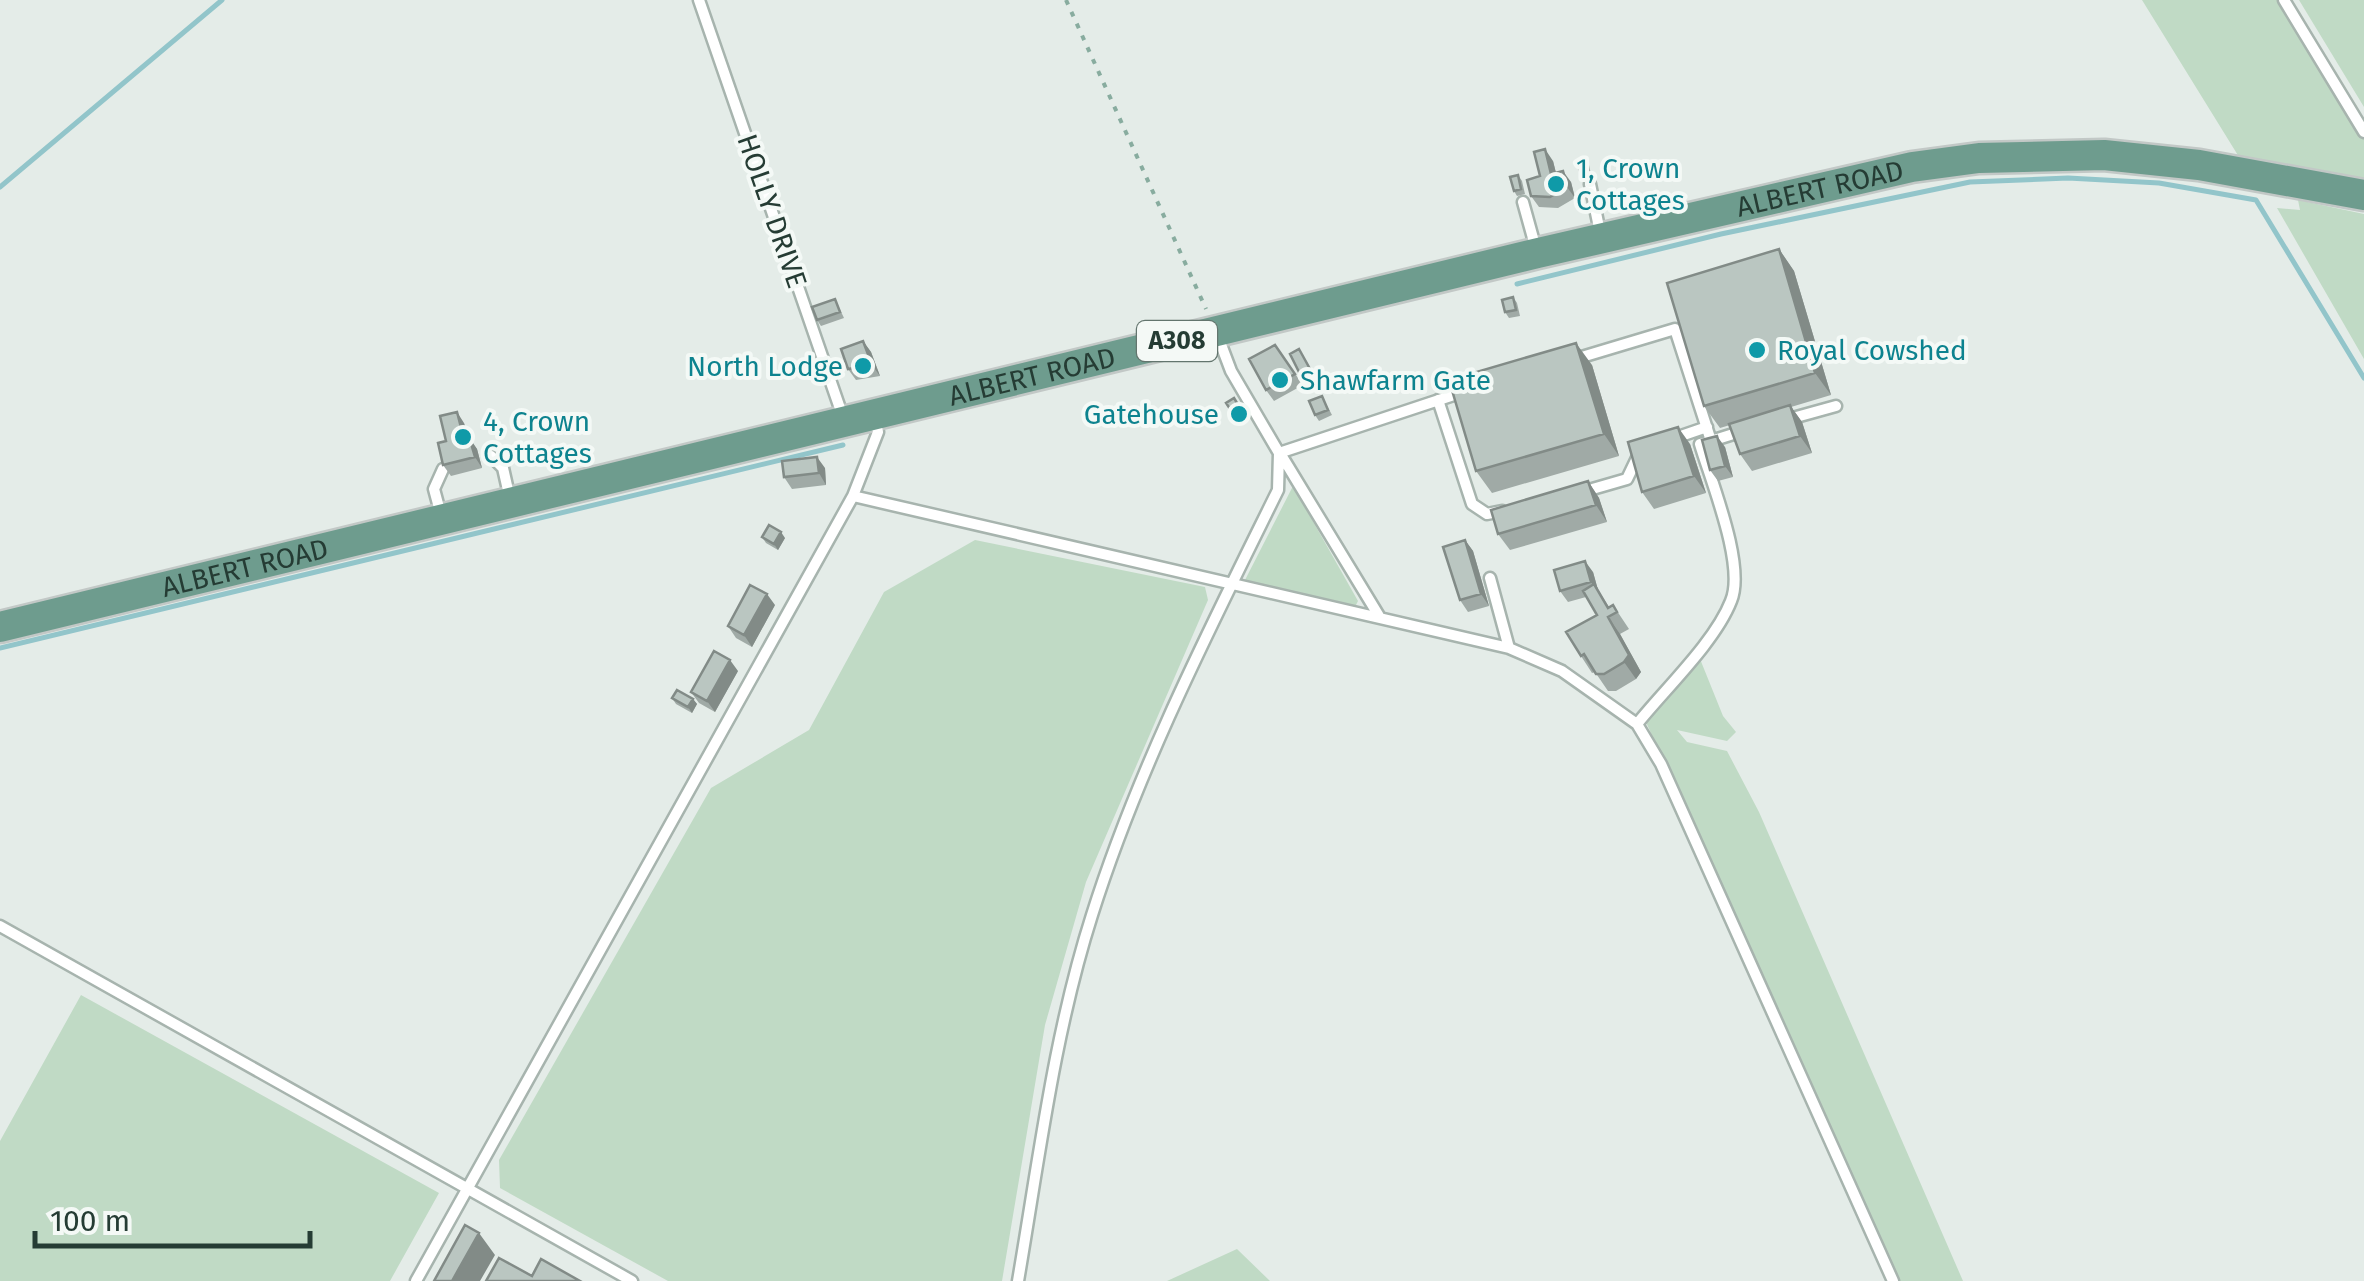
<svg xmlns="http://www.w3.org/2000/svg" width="2364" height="1281" font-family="'Fira Sans',sans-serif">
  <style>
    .green { fill: #c0dac5 }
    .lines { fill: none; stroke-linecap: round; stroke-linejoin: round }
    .stream { stroke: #92c5ca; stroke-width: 5 }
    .service-casing { stroke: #a7b4ae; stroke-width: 15 }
    .primary-casing { stroke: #c2c8c6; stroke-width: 35 }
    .path { stroke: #88ac9f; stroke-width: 4; stroke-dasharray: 5 8; stroke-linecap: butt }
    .service { stroke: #fff; stroke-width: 10 }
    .primary { stroke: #6e9c8e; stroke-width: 30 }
    .wall { fill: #a0aaa6 }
    .shaded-wall { fill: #828b87 }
    .building { fill: #bac6c1; stroke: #828b87; stroke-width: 2.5 }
    .culture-dot { fill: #0f9aa8; stroke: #f4f9f6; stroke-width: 4 }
    .labels { text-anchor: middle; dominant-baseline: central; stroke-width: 8; stroke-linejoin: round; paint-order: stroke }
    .shield { fill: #f4f9f6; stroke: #63756e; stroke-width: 2.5 }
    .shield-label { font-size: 25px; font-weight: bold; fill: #253c34 }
    .culture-label { font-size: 28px; fill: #0d838f; stroke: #f4f9f6; text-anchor: start }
    .street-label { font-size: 28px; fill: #253c34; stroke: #f4f9f6 }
  </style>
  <rect width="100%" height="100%" fill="#e4ece8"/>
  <path class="green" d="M2142 0H2280L2364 138V184L2239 157Z
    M2299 0H2364V107Z
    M2298 200 2364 214V359L2277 208 2300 210Z
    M1293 486 1358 601 1354 609 1245 580Z
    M975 540 1205 587 1208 600 1086 882 1045 1025 1002 1281H668L500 1188 499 1160 711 788 809 730 884 592Z
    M1698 654 1723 716 1736 732 1727 741 1677 730 1687 742 1727 751 1759 812 1963 1281H1900L1645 720Z
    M81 995 439 1193 390 1281H0V1141Z
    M1237 1249 1270 1281H1167Z"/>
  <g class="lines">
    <path class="stream" d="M0 187 222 0
      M1517 284 1721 234 1970 182 2068 178 2159 183 2256 200 2364 378
      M0 648 843 445"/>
    <g class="service-casing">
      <path id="service" d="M699 0 844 420
        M2284 0 2364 132
        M1590 184 1601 237
        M1523 202 1536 249
        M1217 334 1231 371 1279 453 1463 392
        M1575 359 1675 329 1711 441 1700 444C1711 481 1746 566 1731 601 1715 642 1665 689 1637 724L1661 764 1893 1281
        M1438 400 1472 504 1487 514 1502 511
        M1789 419 1836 406
        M1675 438 1707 427
        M1711 441 1743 431
        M491 456 503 468 510 499
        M1283 458 1379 616
        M1582 492 1627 479 1638 456
        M853 496 878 432 875 418
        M441 515 434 489 443 469
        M1490 578 1509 648
        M0 926 632 1281
        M416 1281 853 496 1509 648 1562 671 1637 724
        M1018 1281C1039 1159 1054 1034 1092 915 1138 769 1210 628 1278 490L1279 453"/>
    </g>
    <g class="primary-casing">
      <g id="primary">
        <path id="s1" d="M0 627 1538 253 1912 167 1979 158 2104 155 2199 165 2364 195"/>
      </g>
    </g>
    <path class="path" d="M1066 0 1206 309"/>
    <use href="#service" class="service"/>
    <use href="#primary" class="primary"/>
  </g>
  <path class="wall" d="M1553 161 1556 173 1571 182 1575 198 1558 208 1539 207 1531 196 1540 176Z
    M1589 165 1592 179 1585 181 1581 175Z
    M1518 175 1522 181 1525 194 1517 196 1514 191Z
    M1779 249 1794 271 1831 395 1791 407 1802 422 1812 453 1752 471 1740 454 1730 425 1720 428 1704 406Z
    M1513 297 1517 303 1520 316 1509 318 1505 312Z
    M835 299 844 318 821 326 817 320Z
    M863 341 871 352 880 376 856 380 848 369Z
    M1275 345 1303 385 1274 401 1266 390Z
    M1299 349 1314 375 1304 380 1300 374Z
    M1592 365 1619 456 1492 493 1476 471Z
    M1322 396 1332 415 1319 421 1315 415Z
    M1234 398 1247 419 1240 424 1226 403Z
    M464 423 468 437 477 449 482 468 451 476 443 465 446 441Z
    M1690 444 1706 493 1654 509 1642 492Z
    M1725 447 1733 477 1718 481 1710 470Z
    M825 468 826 485 792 489 784 477Z
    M1588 481 1599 498 1607 522 1510 550 1498 534Z
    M762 537 785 538 778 550 766 543Z
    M1465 540 1473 551 1489 606 1468 612 1460 600Z
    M1593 572 1598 590 1609 607 1613 605 1629 629 1620 634 1641 672 1636 679 1616 691H1608L1595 672 1592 673 1581 656 1597 615 1586 597 1568 602 1560 591Z
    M775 605 752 647 736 638 728 626Z
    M738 671 715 712 699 703 691 692Z
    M672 698 693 699 697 704 692 713 676 704Z"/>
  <path class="shaded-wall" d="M1545 149 1553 161 1559 185 1551 174Z
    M1563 171 1571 182 1575 198 1567 187Z
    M1779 249 1794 271 1831 395 1815 373Z
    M863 341 871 352 880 376 872 365Z
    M1576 343 1592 365 1619 456 1604 434Z
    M1790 405 1802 422 1812 453 1800 436Z
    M457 412 464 423 472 450 464 439Z
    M1678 427 1690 444 1706 493 1694 476Z
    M1717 436 1725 447 1733 477 1725 466Z
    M469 437 477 449 482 468 475 457Z
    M817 457 825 468 826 485 819 473Z
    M1588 481 1599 498 1607 522 1596 505Z
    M781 532 785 538 778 550 774 544Z
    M1465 540 1473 551 1489 606 1481 594Z
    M1585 561 1593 572 1598 590 1612 615 1591 582Z
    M767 594 775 605 752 647 744 635Z
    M1608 617 1620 634 1641 672 1636 679 1624 662Z
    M730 660 738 671 715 712 707 701Z
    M693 699 697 704 692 713 688 707Z
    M479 1233 495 1255 480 1281H452Z"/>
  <path class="building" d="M1545 149 1551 174 1563 171 1567 187 1550 197 1531 196 1527 180 1540 176 1534 152Z
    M1585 160 1588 174 1581 175 1578 161Z
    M1518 175 1521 189 1514 191 1510 177Z
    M1779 249 1815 373 1704 406 1667 283Z
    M1513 297 1516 310 1505 312 1502 300Z
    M835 299 840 312 817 320 812 307Z
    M863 341 872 365 848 369 841 349Z
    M1576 343 1604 434 1476 471 1449 380Z
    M1275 345 1295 374 1266 390 1249 359Z
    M1299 349 1310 369 1300 374 1290 354Z
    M1322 396 1328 410 1315 415 1309 401Z
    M1234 398 1243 413 1236 418 1226 403Z
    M1790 405 1800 436 1740 454 1729 424Z
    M457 412 464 439 469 437 475 457 443 465 438 443 446 441 440 416Z
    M1678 427 1694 476 1642 492 1628 442Z
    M1717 436 1725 466 1710 470 1702 440Z
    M817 457 819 473 784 477 782 461Z
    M1588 481 1596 505 1498 534 1491 510Z
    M769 525 781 532 774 544 762 537Z
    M1465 540 1481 594 1460 600 1443 547Z
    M1585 561 1591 582 1560 591 1554 570Z
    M1594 584 1608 608 1613 605 1617 612 1608 617 1629 655 1624 662 1604 674H1596L1584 654 1581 656 1566 632 1597 615 1583 591Z
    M750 585 767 594 744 635 728 626Z
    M714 651 730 660 707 701 691 692Z
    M677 690 693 699 688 707 672 698Z
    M465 1225 479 1233 452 1281H434Z
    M499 1258 532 1276 541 1259 580 1281H486Z"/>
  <g class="culture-dot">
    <circle cx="1556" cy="184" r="10"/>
    <circle cx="1757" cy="350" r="10"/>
    <circle cx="863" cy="366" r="10"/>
    <circle cx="1280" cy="380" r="10"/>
    <circle cx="1239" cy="414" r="10"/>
    <circle cx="463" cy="437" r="10"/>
  </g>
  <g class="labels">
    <rect class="shield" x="1137" y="321" width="80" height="40" rx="8"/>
    <g class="shield-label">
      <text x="1177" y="341">A308</text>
    </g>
    <g class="culture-label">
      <text x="1576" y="168">1, Crown<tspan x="1576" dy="32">Cottages</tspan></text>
      <text x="1777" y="350">Royal Cowshed</text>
      <text x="843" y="366" text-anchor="end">North Lodge</text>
      <text x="1300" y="380">Shawfarm Gate</text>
      <text x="1219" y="414" text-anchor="end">Gatehouse</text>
      <text x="483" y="421">4, Crown<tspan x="483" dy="32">Cottages</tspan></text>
    </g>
    <g class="street-label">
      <text stroke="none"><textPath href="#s1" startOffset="1872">ALBERT ROAD</textPath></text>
      <text transform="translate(772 211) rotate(71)">HOLLY DRIVE</text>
      <text stroke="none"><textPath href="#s1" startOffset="1062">ALBERT ROAD</textPath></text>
      <text stroke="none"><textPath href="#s1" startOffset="252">ALBERT ROAD</textPath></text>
    </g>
  </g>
  <path d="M35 1231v15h275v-15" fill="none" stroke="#253c34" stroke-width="5"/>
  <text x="50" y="1231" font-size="30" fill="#253c34" stroke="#f4f9f6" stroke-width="8" paint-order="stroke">100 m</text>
</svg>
